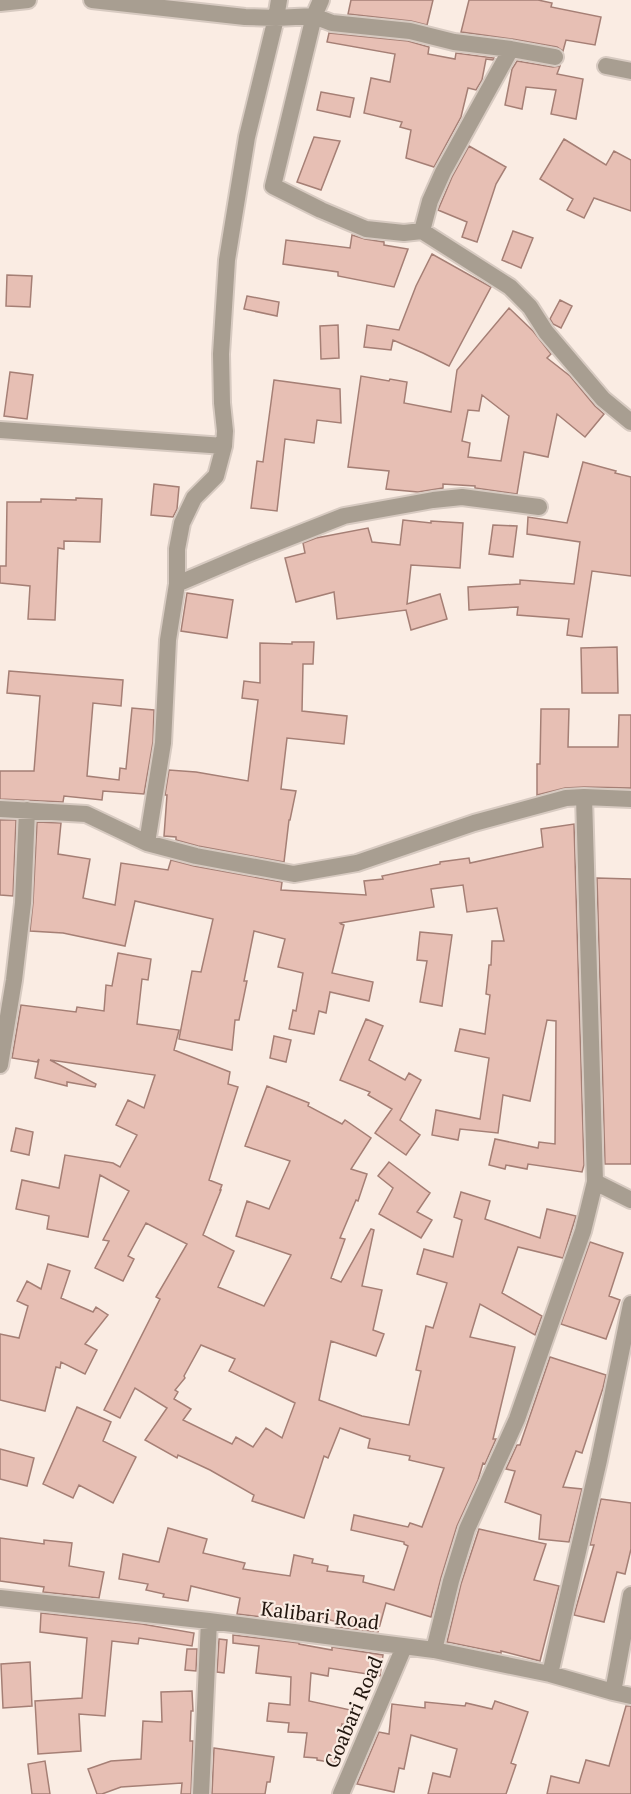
<svg xmlns="http://www.w3.org/2000/svg" width="631" height="1794" font-family="'PT Serif',serif">
  <style>
    .building { fill: #e7bfb4; stroke: #a57f75; stroke-width: 1.5; fill-rule: evenodd }
    .lines { fill: none; stroke-linecap: round; stroke-linejoin: round }
    .minor-casing { stroke: #d7cac1; stroke-width: 20 }
    .minor { stroke: #a89e91; stroke-width: 16 }
    .labels { text-anchor: middle; dominant-baseline: central; stroke-width: 4.5; stroke-linejoin: round; paint-order: stroke }
    .street-label { font-size: 20px; fill: #22160e; stroke: #faece3 }
  </style>
  <rect width="100%" height="100%" fill="#faece3"/>
  <path class="building" d="M351 0H433L427 25 411 21 348 14Z
    M469 0H538L552 3 551 7 601 17 595 45 566 40 563 51 557 47 512 39 461 32Z
    M329 33 408 41 429 47 428 54 455 59 456 53 494 58 493 60 486 59 482 80 476 90 468 88 461 117 434 167 406 158 411 130 400 127 402 122 364 113 371 78 390 82 395 54 327 42Z
    M517 61 553 67 560 66 557 74 583 79 576 119 551 114 556 90 526 87 522 109 505 105 512 69Z
    M321 92 354 98 350 117 317 110Z
    M314 137 340 141 321 190 297 182Z
    M564 139 606 165 614 151 631 160V211L594 198 584 218 567 210 573 199 540 179Z
    M469 146 506 167 496 184 477 242 462 237 467 222 438 210 452 177Z
    M513 231 533 238 521 268 502 260Z
    M352 235 365 239 384 242V245L408 249 394 287 338 276V272L283 264 286 240 350 248Z
    M432 254 491 287 449 366 423 353 393 340 391 350 364 347 367 325 399 330 416 286Z
    M7 275 32 276 30 307 6 306Z
    M247 296 279 302 277 316 244 309Z
    M560 300 572 306 561 328 553 324 550 319Z
    M509 308 533 331 551 354 547 358 570 376 595 406 604 414 585 437 557 414 548 457 524 452 517 494 475 488V486L443 484V488L418 492 386 489 389 471 348 467 361 376 389 381 390 379 407 382 404 403 451 412 457 370ZM482 395 509 416 501 461 468 457 470 443 462 441 468 410 479 411Z
    M338 325 339 358 321 359 320 326Z
    M10 372 33 375 27 419 4 416Z
    M274 380 340 389 341 423 317 420 314 443 285 439 277 511 251 508 257 461 263 462Z
    M583 462 616 471 615 473 631 477V576L592 571 582 637 567 635 569 619 517 615 518 607 469 610 468 587 520 584V580L574 584 580 542 527 534 528 517 567 523Z
    M154 484 179 487 177 509 173 517 151 515Z
    M76 498 102 499 100 542 64 541V549L58 548 55 620 28 619 30 586 0 583V566H6L7 502H41V499L76 500Z
    M403 520 431 523V521L463 523 460 568 411 565 407 604 440 594 447 619 411 630 406 610 337 619 334 592 296 602 285 558 305 553 303 543 316 538 368 528 372 542 400 545Z
    M493 525 517 526 513 557 489 554Z
    M187 593 233 600 227 638 181 631Z
    M292 642H314L313 664H303L302 711 347 716 344 744 287 738 281 789 296 791 290 820H289L284 862 198 846 176 840V837L164 836 167 795H165L169 770 196 772 248 781 258 700 242 698 244 681 260 683V643L292 644Z
    M617 647 618 693H582L581 648Z
    M9 671 123 680 121 706 93 703 87 776 119 780 120 768 126 769 132 708 154 710 153 742 144 794 103 791 102 800 64 796 63 802 0 799V771H34L40 696 7 693Z
    M541 709H569L568 747H618L619 715H631V788L584 787 565 788 537 795V764H540Z
    M0 820H16L13 896 0 895Z
    M37 822 61 823 58 854 90 859 83 898 115 905 121 863 168 870 171 860 194 866 282 882 281 890 366 895 364 881 383 879 382 876 440 864V862L469 858 470 863 543 847 541 829 574 824 584 1165 582 1172 528 1164 527 1169 506 1165 505 1169 489 1165 495 1139 538 1148 539 1142 555 1144 556 1021 547 1020 530 1101 503 1095 498 1133 460 1129 458 1140 432 1135 436 1110 480 1119 489 1058 455 1051 460 1029 485 1034 490 995 486 994 489 965H491L492 941H504L497 908 467 912 463 885 431 889 434 907 340 923 341 924 344 925 332 973 373 982 369 1001 330 992 326 1013 319 1011 314 1034 289 1029 293 1010 296 1011 303 973 278 967 285 939 254 931 244 981H247L239 1020H235L232 1050 179 1039 192 971 201 972 213 919 135 901 125 946 63 933 30 931 33 903Z
    M597 878 631 879V1164H605Z
    M420 932 452 935 442 1006 420 1002 427 961 417 960Z
    M118 953 151 959 148 980 142 979 137 1024 179 1030 174 1050 230 1072 228 1084 238 1087 209 1180 222 1185 220 1190H221L203 1235 234 1251 218 1287 264 1306 291 1255 236 1236 247 1201 269 1209 290 1161 245 1146 267 1086 309 1103 308 1106 342 1124 345 1120 371 1138 351 1169 367 1174 358 1201 356 1200 340 1238 345 1239 331 1278 341 1282 371 1229 374 1230 362 1286 382 1290 373 1330 384 1334 376 1356 331 1341 319 1400 362 1416 409 1425 421 1371 416 1370 426 1326 433 1328 447 1283 417 1274 424 1249 453 1257 462 1220 454 1217 461 1192 490 1201 485 1219 540 1238 547 1209 576 1216 563 1258 518 1247 502 1293 542 1316 535 1335 480 1304 470 1337 515 1347 493 1439H496L485 1464 483 1463 478 1480 457 1526 441 1578 431 1617 386 1603 378 1632 336 1627 337 1622 303 1612 302 1622 237 1614 240 1598 191 1586 188 1601 163 1597 164 1594 146 1590 148 1584 119 1579 123 1554 159 1562 168 1528 207 1539 203 1553 245 1563 243 1569 290 1576 294 1555 313 1559 312 1563 328 1566 327 1571 364 1576 363 1582 394 1590 408 1546 404 1544V1542L351 1530 354 1515 408 1527 410 1523 422 1527 444 1468 409 1460 410 1456 368 1448 370 1439 340 1428 328 1458 324 1456 304 1518 252 1501 254 1495 210 1470 178 1455 177 1458 145 1440 167 1408 135 1388 120 1418 104 1410 160 1299 156 1297 187 1244 146 1223 128 1256 134 1259 123 1281 95 1268 109 1241 103 1240 129 1191 100 1175 88 1237 47 1229 49 1216 16 1209 22 1180 59 1188 65 1155 113 1163 120 1167 137 1135 116 1125 128 1100 144 1108 155 1075 50 1060 96 1084 95 1087 67 1082V1086L35 1078 39 1059 37 1062 12 1058 21 1005 76 1012 77 1007 104 1011 106 985 112 986ZM201 1345 235 1359 229 1371 295 1403 282 1438 266 1428 253 1447 236 1437 232 1444 183 1420 191 1409 174 1399 178 1392 175 1390 185 1378 184 1376Z
    M366 1019 383 1026 369 1060 405 1080 409 1073 421 1080 400 1120 420 1135 406 1155 375 1133 392 1109 368 1095 370 1092 340 1080Z
    M274 1036 291 1040 286 1062 270 1058Z
    M16 1128 33 1132 29 1155 11 1151Z
    M389 1162 430 1193 417 1212 432 1220 421 1238 379 1214 393 1188 378 1176Z
    M590 1242 623 1253 609 1296 620 1300 606 1339 561 1324Z
    M48 1264 70 1271 61 1298 93 1312 96 1307 108 1315 85 1344 97 1350 85 1374 61 1362 60 1368 56 1367 45 1411 0 1400V1334L19 1338 28 1306 17 1301 27 1281 41 1289Z
    M550 1357 606 1375 603 1388 582 1453 576 1451 563 1487 582 1489 569 1542 539 1539 541 1515 505 1502 515 1471 506 1469 517 1445H520Z
    M77 1407 111 1422 103 1441 136 1457 113 1503 79 1485 73 1498 43 1484Z
    M0 1449 34 1458 27 1486 0 1479Z
    M601 1499 631 1503V1549L625 1574 617 1572 604 1622 574 1615 594 1545H590Z
    M479 1529 546 1544 534 1580 559 1586 540 1661 501 1651V1653L447 1642 461 1584Z
    M0 1538 44 1544V1540L72 1543 69 1566 104 1572 99 1598 43 1592 44 1587 0 1581Z
    M41 1613 142 1624 194 1633 192 1646 139 1638 138 1644 112 1641 105 1716 79 1714 81 1751 38 1754 35 1701 82 1698 87 1638 40 1632Z
    M233 1635 299 1643V1644L332 1650V1647L383 1655 380 1676 329 1668 328 1676 311 1673 309 1701 355 1711 352 1727 342 1724 336 1763 317 1760V1758L304 1757 307 1733 288 1732 289 1723 267 1721 269 1703 290 1705 291 1677 256 1673 259 1646 233 1643Z
    M219 1639 227 1640 224 1673 217 1672Z
    M187 1649H197L196 1671 185 1670Z
    M30 1662 32 1706 3 1708 1 1664Z
    M192 1691 193 1711H191L190 1741H193L191 1794H181L182 1783 121 1787 102 1794H97L88 1769 111 1761 141 1759 143 1721 162 1722 161 1692Z
    M495 1701 528 1712 511 1763 516 1765 506 1794H428L433 1773 450 1777 457 1749 411 1735 404 1769 399 1768 394 1792 357 1784 379 1732 389 1734 392 1704 425 1708V1702L465 1706 466 1703 492 1709Z
    M626 1706H631V1794H547L551 1776 579 1783 586 1760 609 1766Z
    M214 1748 274 1757 270 1782H267L265 1794H212Z
    M45 1761 50 1794H32L28 1764Z"/>
  <g class="lines">
    <g class="minor-casing">
      <path id="minor" d="M92 0 245 17 276 18 314 16 332 23 410 31 454 42 511 49
        M321 0 314 16 273 186 321 210 366 229 404 233 422 231 510 287 530 307 546 332 603 399 631 422
        M0 3 28 0
        M606 66 631 71
        M422 231 430 201 443 172 511 49 555 57
        M0 430 224 446
        M177 584V549L182 523 194 498 216 476 224 446 225 431 222 403 221 354 227 260 247 137 276 18 279 0
        M0 809 86 814 147 843 196 856 294 874 357 863 474 823 566 798 584 797 631 799
        M147 843 163 743 168 640 177 584 250 553 344 516 433 500 462 497 539 507
        M0 1065 14 980 23 903 27 810
        M595 1182 631 1200
        M0 1598 209 1621 434 1650 550 1674 613 1692 631 1696
        M434 1650 451 1581 467 1529 517 1419 583 1231 595 1182 584 797
        M550 1674 599 1460 631 1304
        M613 1692 631 1595
        M201 1794 209 1621
        M341 1794 404 1647"/>
    </g>
    <use href="#minor" class="minor"/>
  </g>
  <g class="labels">
    <g class="street-label">
      <text transform="translate(320 1615) rotate(7)">Kalibari Road</text>
      <text transform="translate(353 1712) rotate(-67)">Goabari Road</text>
    </g>
  </g>
</svg>
